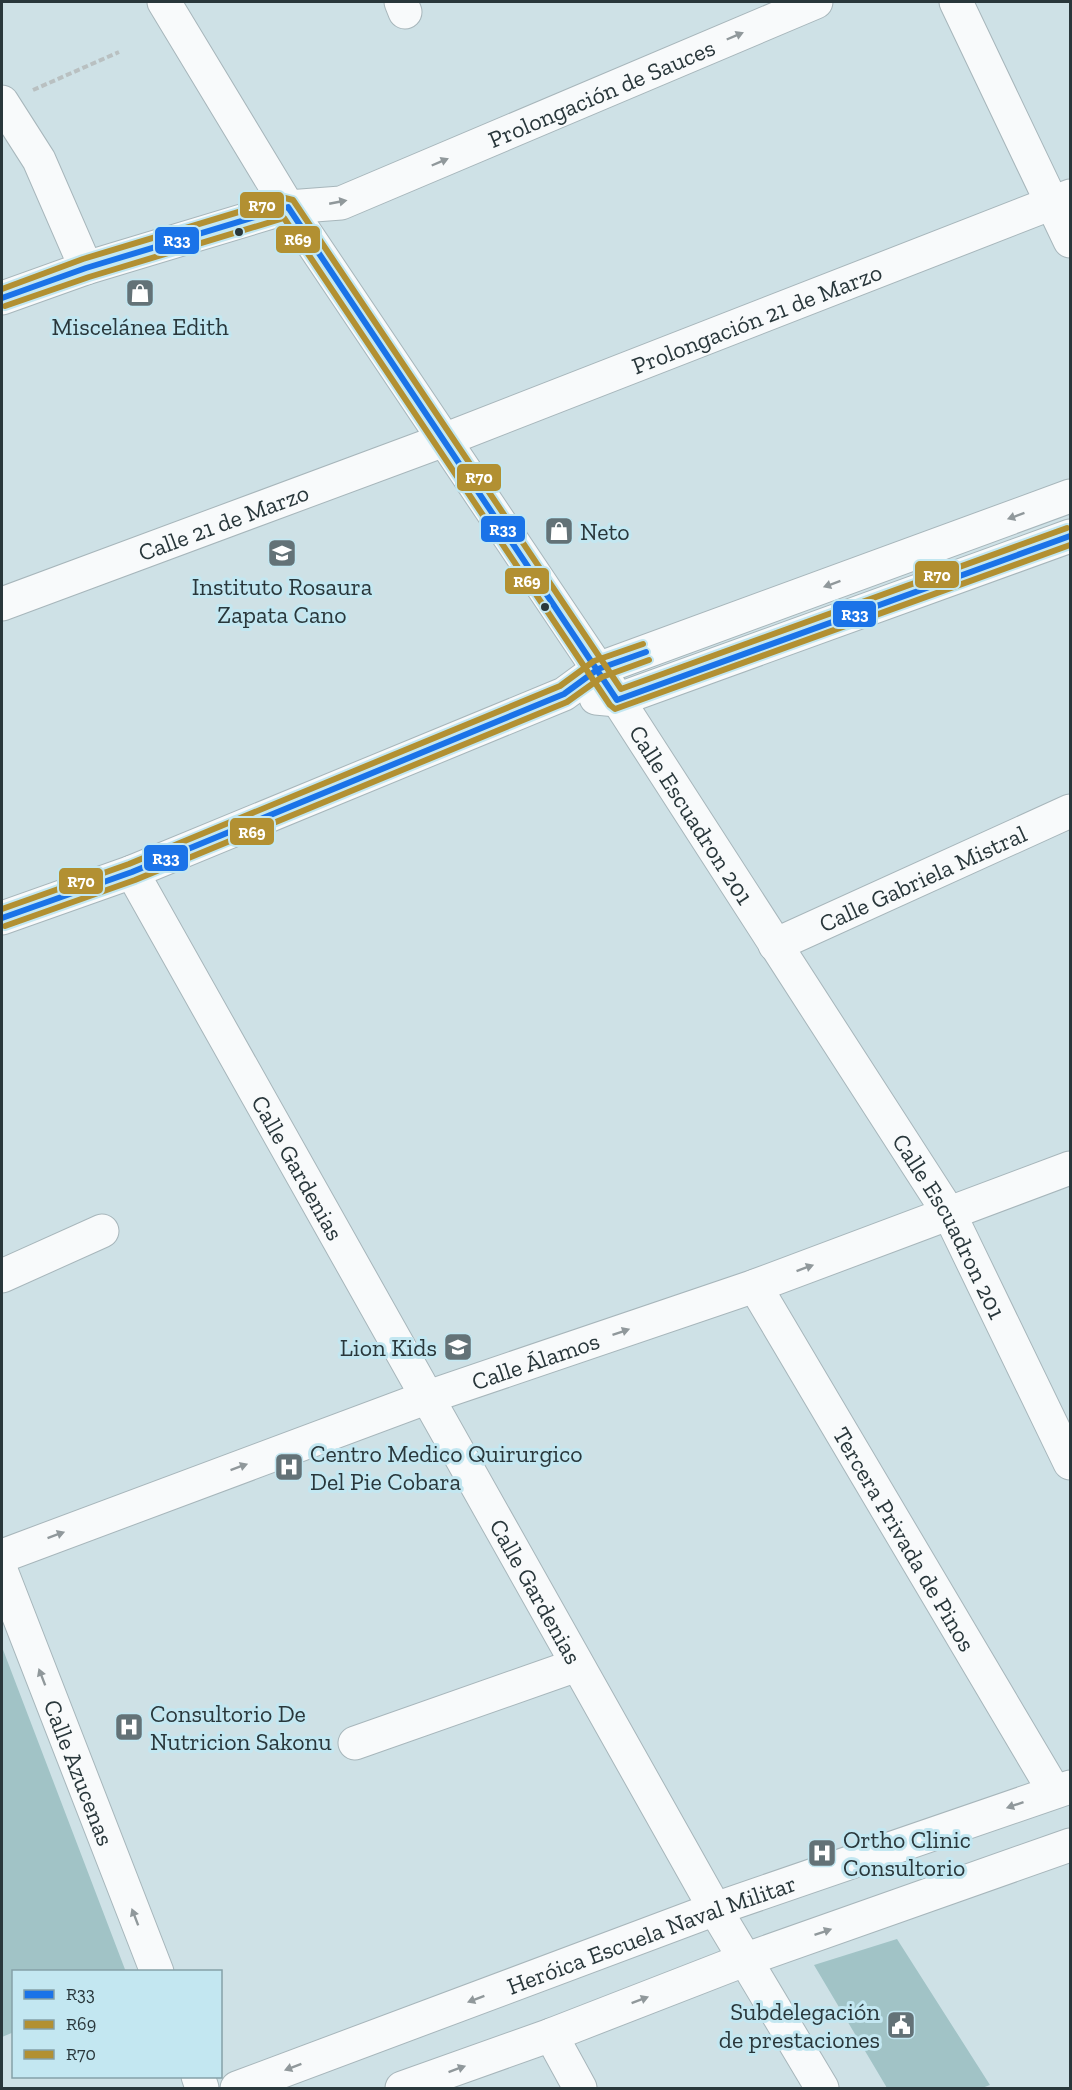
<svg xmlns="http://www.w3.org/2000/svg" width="1072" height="2090" font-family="'Zilla Slab',serif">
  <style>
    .building { fill: #a1c3c6 }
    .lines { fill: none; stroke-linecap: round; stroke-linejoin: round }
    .minor-casing { stroke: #a7b6bb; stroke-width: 35 }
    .path { stroke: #b9c0c1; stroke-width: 4; stroke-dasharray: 6 3; stroke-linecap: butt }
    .minor { stroke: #f8fafb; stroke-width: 33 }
    .bus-1-casing { stroke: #c3e7f1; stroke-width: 10 }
    .bus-2-casing { stroke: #c3e7f1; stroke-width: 10 }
    .bus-3-casing { stroke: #c3e7f1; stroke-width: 10 }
    .bus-1 { stroke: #1a73e8; stroke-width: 6 }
    .bus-2 { stroke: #b29032; stroke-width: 6 }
    .bus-3 { stroke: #b29032; stroke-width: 6 }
    .oneway { fill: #90989b }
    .bus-dot { fill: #29373b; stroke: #c3e7f1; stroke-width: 2 }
    .labels { text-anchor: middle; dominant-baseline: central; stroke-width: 6; stroke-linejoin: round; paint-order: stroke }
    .street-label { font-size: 24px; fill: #29373b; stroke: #c3e7f1 }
    .poi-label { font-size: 24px; fill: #29373b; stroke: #c3e7f1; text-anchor: start }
    .line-badge { stroke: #c3e7f1; stroke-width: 2 }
    .badge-label { font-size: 16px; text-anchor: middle; font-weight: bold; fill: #fff }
  </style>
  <rect width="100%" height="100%" fill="#cee1e6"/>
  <path class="building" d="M2 1647 126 1972H14V2032L2 2037Z
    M897 1939 990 2085 982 2088H887L814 1965Z"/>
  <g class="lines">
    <g class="minor-casing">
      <g id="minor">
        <path id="s1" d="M164 2 288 207 598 669 950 1215 1070 1463"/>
        <path d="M401 2 405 12"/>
        <path d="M956 2 1070 241"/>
        <path d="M2 102 39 160 86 268"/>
        <path id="s2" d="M2 298 86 268 288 207 341 203 816 2"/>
        <path id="s3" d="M2 604 444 440 1070 196"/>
        <path d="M596 698 617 700 1070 536"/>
        <path id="s4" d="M132 872 715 1909 822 2088"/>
        <path d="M2 918 132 872 564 694 598 669 1070 496"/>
        <path id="s5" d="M775 945 1070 811"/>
        <path d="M2 1276 102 1231"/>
        <path id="s6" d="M755 1286 1054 1791"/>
        <path id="s7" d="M2 1556 428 1397 755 1286 1070 1168"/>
        <path id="s8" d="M2 1573 157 1972"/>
        <path d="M355 1743 577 1665"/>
        <path d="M551 2035 580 2088"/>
        <path d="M198 2076 202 2088"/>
        <path id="s9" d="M237 2088 715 1909 1070 1787"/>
        <path d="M402 2088 551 2035 744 1960 1070 1845"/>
      </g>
    </g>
    <path class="path" d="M33 90 119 52"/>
    <use href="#minor" class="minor"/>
    <g class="bus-1-casing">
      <path id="bus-1" d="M2 298 86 268 288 207 617 700 1070 536
        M2 918 132 872 564 694 598 669 646 652"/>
    </g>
    <g class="bus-2-casing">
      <path id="bus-2" d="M5 306 89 277 284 218 610 705 615 709 1070 545
        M5 926 135 880 567 702 602 677 649 660"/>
    </g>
    <g class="bus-3-casing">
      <path id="bus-3" d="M2 289 83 259 285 198 293 200 621 689 1067 528
        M2 909 129 864 560 686 594 661 643 644"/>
    </g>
    <use href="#bus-1" class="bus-1"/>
    <use href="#bus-2" class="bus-2"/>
    <use href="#bus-3" class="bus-3"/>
  </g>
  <defs><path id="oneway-solid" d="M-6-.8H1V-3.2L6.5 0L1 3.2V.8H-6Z" transform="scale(1.5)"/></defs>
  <g class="oneway">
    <use href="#oneway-solid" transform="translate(735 36) rotate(-23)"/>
    <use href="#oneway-solid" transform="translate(440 162) rotate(-23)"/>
    <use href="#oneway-solid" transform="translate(338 202) rotate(-11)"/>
    <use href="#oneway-solid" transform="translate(1016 516) rotate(160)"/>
    <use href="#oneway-solid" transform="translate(832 584) rotate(160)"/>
    <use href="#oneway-solid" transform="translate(805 1268) rotate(-20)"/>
    <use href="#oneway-solid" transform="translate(621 1332) rotate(-19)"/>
    <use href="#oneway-solid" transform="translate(239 1467) rotate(-20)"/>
    <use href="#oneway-solid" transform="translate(56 1535) rotate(-20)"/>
    <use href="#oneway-solid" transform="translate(42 1677) rotate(-111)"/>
    <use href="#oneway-solid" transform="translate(1015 1805) rotate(161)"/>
    <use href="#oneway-solid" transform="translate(135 1917) rotate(-111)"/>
    <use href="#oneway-solid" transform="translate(823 1932) rotate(-19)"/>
    <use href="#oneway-solid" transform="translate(476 1999) rotate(159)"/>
    <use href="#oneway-solid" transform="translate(640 2000) rotate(-21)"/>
    <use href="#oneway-solid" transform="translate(293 2067) rotate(159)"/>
    <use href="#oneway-solid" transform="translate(457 2069) rotate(-20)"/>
  </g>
  <defs>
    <g id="shop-square" transform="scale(1.5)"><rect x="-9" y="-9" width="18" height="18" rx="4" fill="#637277" stroke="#c3e7f1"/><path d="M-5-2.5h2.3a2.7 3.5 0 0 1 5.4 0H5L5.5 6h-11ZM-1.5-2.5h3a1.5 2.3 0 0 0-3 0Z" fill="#fff"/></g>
    <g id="school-square" transform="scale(1.5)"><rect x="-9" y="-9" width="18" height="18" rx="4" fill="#637277" stroke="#c3e7f1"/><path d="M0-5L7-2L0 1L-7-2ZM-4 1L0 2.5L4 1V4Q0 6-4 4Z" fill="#fff"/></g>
    <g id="hospital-square" transform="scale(1.5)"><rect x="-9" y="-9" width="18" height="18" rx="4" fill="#637277" stroke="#c3e7f1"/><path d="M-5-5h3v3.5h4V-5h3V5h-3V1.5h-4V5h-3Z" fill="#fff"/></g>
    <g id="civic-square" transform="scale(1.5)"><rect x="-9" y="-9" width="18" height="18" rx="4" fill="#637277" stroke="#c3e7f1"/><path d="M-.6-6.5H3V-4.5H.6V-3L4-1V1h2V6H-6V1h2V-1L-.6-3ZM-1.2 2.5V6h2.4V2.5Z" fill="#fff"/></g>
  </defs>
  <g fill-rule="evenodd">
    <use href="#shop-square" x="140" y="293"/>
    <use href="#shop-square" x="559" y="531"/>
    <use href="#school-square" x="282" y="553"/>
    <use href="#school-square" x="458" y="1347"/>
    <use href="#hospital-square" x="289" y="1467"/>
    <use href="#hospital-square" x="129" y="1727"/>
    <use href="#hospital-square" x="822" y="1853"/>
    <use href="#civic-square" x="901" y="2025"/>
  </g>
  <g class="bus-dot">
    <circle cx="239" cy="232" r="5"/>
    <circle cx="545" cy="607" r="5"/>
  </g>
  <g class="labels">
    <g class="street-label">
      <text stroke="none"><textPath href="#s2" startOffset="636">Prolongación de Sauces</textPath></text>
      <text stroke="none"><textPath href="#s3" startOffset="807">Prolongación 21 de Marzo</textPath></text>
      <text stroke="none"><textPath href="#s3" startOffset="236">Calle 21 de Marzo</textPath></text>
      <text stroke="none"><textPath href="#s1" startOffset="969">Calle Escuadron 201</textPath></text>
      <text stroke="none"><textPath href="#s5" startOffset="162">Calle Gabriela Mistral</textPath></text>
      <text stroke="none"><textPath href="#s4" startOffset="339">Calle Gardenias</textPath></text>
      <text stroke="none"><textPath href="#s1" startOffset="1455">Calle Escuadron 201</textPath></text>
      <text stroke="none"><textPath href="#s7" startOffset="568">Calle Álamos</textPath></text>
      <text stroke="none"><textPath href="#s6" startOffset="294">Tercera Privada de Pinos</textPath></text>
      <text stroke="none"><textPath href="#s4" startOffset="825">Calle Gardenias</textPath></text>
      <text stroke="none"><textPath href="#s8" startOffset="214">Calle Azucenas</textPath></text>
      <text stroke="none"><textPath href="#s9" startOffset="442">Heróica Escuela Naval Militar</textPath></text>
    </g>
    <g class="poi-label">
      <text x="140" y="326" text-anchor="middle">Miscelánea Edith</text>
      <text x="580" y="531">Neto</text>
      <text x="282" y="586" text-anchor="middle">Instituto Rosaura<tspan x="282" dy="28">Zapata Cano</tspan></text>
      <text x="437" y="1347" text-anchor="end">Lion Kids</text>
      <text x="310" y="1453">Centro Medico Quirurgico<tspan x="310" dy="28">Del Pie Cobara</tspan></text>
      <text x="150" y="1713">Consultorio De<tspan x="150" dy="28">Nutricion Sakonu</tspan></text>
      <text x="843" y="1839">Ortho Clinic<tspan x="843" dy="28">Consultorio</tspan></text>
      <text x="880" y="2011" text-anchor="end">Subdelegación<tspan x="880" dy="28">de prestaciones</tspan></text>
    </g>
  </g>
  <g class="line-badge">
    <rect x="239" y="191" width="46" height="28" rx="6" fill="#b29032"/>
    <rect x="275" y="225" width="46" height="29" rx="6" fill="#b29032"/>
    <rect x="154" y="226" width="46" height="29" rx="6" fill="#1a73e8"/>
    <rect x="456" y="463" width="46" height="29" rx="6" fill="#b29032"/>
    <rect x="480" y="515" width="46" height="28" rx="6" fill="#1a73e8"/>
    <rect x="914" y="560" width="46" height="29" rx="6" fill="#b29032"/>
    <rect x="504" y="567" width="46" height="28" rx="6" fill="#b29032"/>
    <rect x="832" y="600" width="45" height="28" rx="6" fill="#1a73e8"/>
    <rect x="229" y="817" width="46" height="29" rx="6" fill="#b29032"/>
    <rect x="143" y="844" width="46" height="28" rx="6" fill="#1a73e8"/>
    <rect x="58" y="867" width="46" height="28" rx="6" fill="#b29032"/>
  </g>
  <g class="badge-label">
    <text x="262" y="211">R70</text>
    <text x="298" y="245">R69</text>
    <text x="177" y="246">R33</text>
    <text x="479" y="483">R70</text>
    <text x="503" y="535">R33</text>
    <text x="937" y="581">R70</text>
    <text x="527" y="587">R69</text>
    <text x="855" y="620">R33</text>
    <text x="252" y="838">R69</text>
    <text x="166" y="864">R33</text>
    <text x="81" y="887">R70</text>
  </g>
  <rect width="1072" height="2090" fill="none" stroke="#29373b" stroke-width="6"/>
  <rect x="12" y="1970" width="210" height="108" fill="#c3e7f1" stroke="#85a1a8" stroke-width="1.5"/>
  <rect x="24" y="1990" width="30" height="9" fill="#1a73e8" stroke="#85a1a8" stroke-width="1.5"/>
  <text x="66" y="2000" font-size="18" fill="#29373b">R33</text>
  <rect x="24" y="2020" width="30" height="9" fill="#b29032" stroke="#85a1a8" stroke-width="1.5"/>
  <text x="66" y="2030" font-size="18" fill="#29373b">R69</text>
  <rect x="24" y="2050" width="30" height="9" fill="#b29032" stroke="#85a1a8" stroke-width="1.5"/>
  <text x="66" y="2060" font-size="18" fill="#29373b">R70</text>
</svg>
